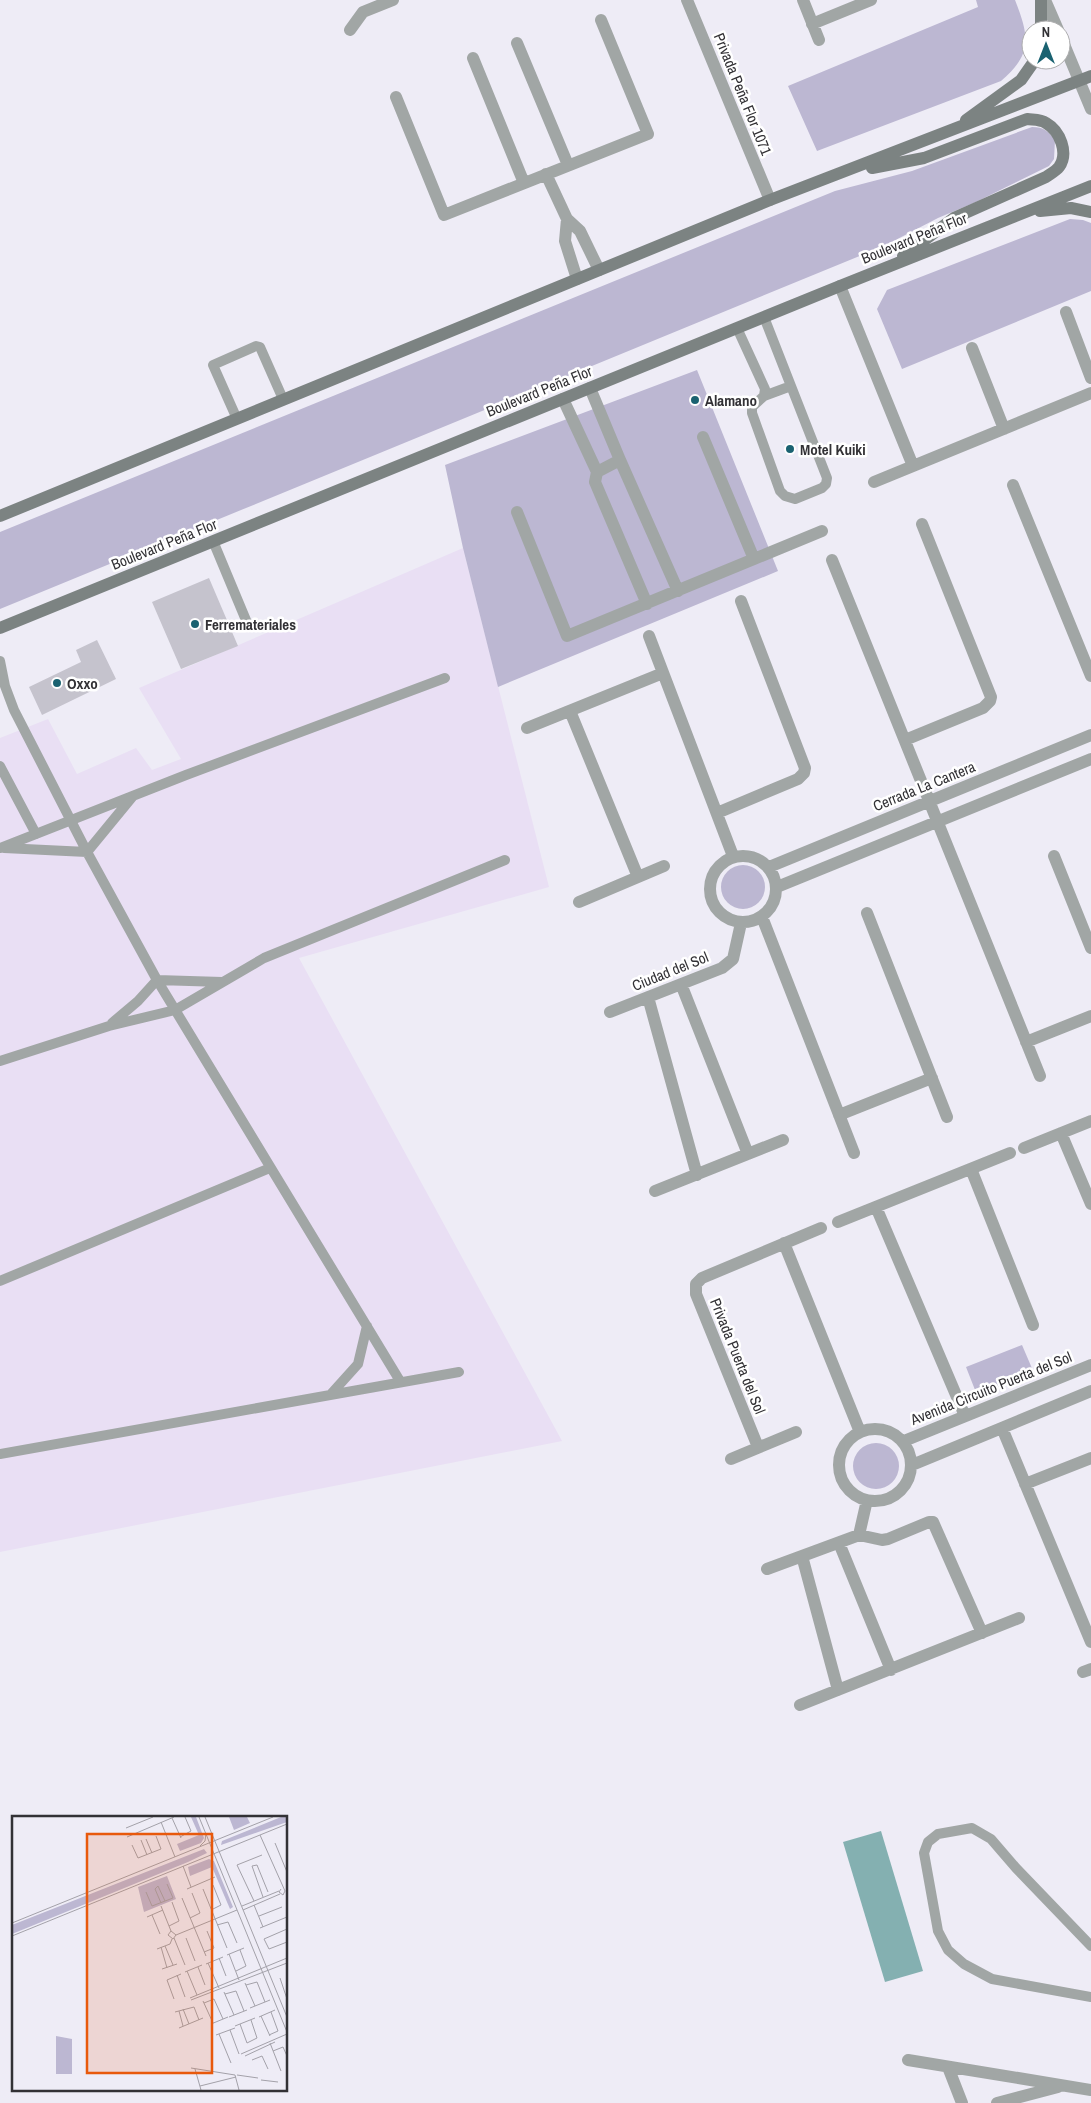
<svg xmlns="http://www.w3.org/2000/svg" width="1091" height="2103" font-family="'Archivo Narrow',sans-serif">
  <style>
    .industrial { fill: #e9dff4 }
    .green { fill: #bcb7d2 }
    .water { fill: #84b0b1 }
    .building { fill: #c5c3cd }
    .lines { fill: none; stroke-linecap: round; stroke-linejoin: round }
    .service { stroke: #a1a6a5; stroke-width: 10 }
    .minor { stroke: #a1a6a5; stroke-width: 12 }
    .tertiary { stroke: #a1a6a5; stroke-width: 12 }
    .secondary { stroke: #7c8382; stroke-width: 12 }
    .poi-dot { fill: #1a6271; stroke: #fff; stroke-width: 2 }
    .labels { text-anchor: middle; dominant-baseline: central; stroke-width: 5; stroke-linejoin: round; paint-order: stroke }
    .street-label { font-size: 15px; fill: #323135; stroke: #fff }
    .poi-label { font-size: 15px; font-weight: bold; fill: #323135; stroke: #fff; text-anchor: start }
    .inset-road { fill: none; stroke: #a3a1a9; stroke-width: 1 }
    .view { fill: #e8590c; fill-opacity: 0.15; stroke: #e8590c; stroke-width: 2.5 }
    .inset-edge { fill: none; stroke: #323135; stroke-width: 2.5 }
  </style>
  <rect width="100%" height="100%" fill="#eeecf6"/>
  <path class="industrial" d="M463 548 549 887 299 958 562 1441 0 1552V738L48 719 77 774 136 748 152 770 181 759 139 688Z"/>
  <path class="green" d="M976 0H1015C1029 36 1033 54 1001 81L817 151 788 86 978 7Z
    M1032 127C1044 127 1048 131 1055 140L1054 159 1049 166 976 202 938 218 884 246 0 609V532L835 191 912 171Z
    M1070 219 1083 220 1091 223V291L902 369 877 309 887 290Z
    M697 370 778 571 498 687 463 548 445 465Z
    M721 887a22 22 0 1 1 44 0a22 22 0 1 1-44 0Z
    M1022 1345 1034 1373 977 1395 966 1367Z
    M853 1466a23 23 0 1 1 46 0a23 23 0 1 1-46 0Z"/>
  <path class="water" d="M881 1831 923 1971 885 1982 843 1842Z"/>
  <path class="building" d="M209 578 238 646 181 669 152 602Z
    M97 640 116 679 42 715 29 687 81 662 76 650Z"/>
  <g class="lines">
    <path class="service" d="M737 328 765 389 764 396 752 407V413L780 491 785 496 795 499 822 488 826 484 827 478 764 317
      M764 396 791 386
      M237 419 213 365 256 346 260 347 283 399
      M213 541 248 625
      M0 661 5 686 14 710 87 852 157 980 400 1381
      M0 766 36 834
      M0 848 186 775 445 678
      M4 848 87 852 133 796
      M112 1023 138 1001 157 980 222 982
      M0 1061 109 1026 175 1010 264 958 505 860
      M0 1281 270 1168
      M331 1394 358 1364 367 1326
      M0 1454 459 1372
      M1091 1946 1016 1868 991 1839 972 1828 938 1834 928 1842 924 1853 938 1931 948 1950 964 1964 992 1979 1091 1997"/>
    <path class="minor" d="M687 0 770 200
      M803 0 819 40
      M812 24 871 0
      M350 30 363 12 393 0
      M517 43 568 165
      M473 58 524 183
      M396 97 444 215 648 134 601 20
      M546 174 567 219 580 231 599 270
      M567 219 565 241 577 279
      M840 286 913 466
      M1066 312 1091 378
      M972 348 1004 429
      M590 388 620 460
      M563 399 597 472
      M874 482 1091 393
      M1013 485 1091 676
      M517 512 567 636 754 559 703 437
      M754 559 822 531
      M832 560 1040 1076
      M647 604 595 482 597 472 620 460 678 591
      M649 636 733 856
      M570 711 638 877
      M527 728 663 673
      M905 740 983 708 990 701 991 697 922 524
      M717 813 798 779 804 773 805 768 741 601
      M710 889a33 33 0 1 1 66 0a33 33 0 1 1-66 0Z
      M1054 856 1091 948
      M769 867 1091 735
      M777 887 1091 759
      M579 902 664 866
      M867 913 947 1117
      M762 917 854 1153
      M681 984 748 1154
      M648 997 697 1175
      M610 1012 722 968 733 959 741 923
      M1026 1042 1091 1016
      M839 1115 932 1078
      M1061 1133 1091 1204
      M1024 1148 1091 1121
      M971 1169 1033 1325
      M655 1191 783 1140
      M876 1207 965 1416
      M838 1222 1010 1153
      M784 1243 860 1432
      M1002 1428 1091 1642
      M839 1465a36 36 0 1 1 72 0a36 36 0 1 1-72 0Z
      M904 1441 1091 1365
      M758 1447 696 1294V1284L702 1278 821 1228
      M731 1459 796 1432
      M912 1465 1091 1391
      M1025 1484 1091 1458
      M859 1535 867 1500
      M839 1543 891 1670
      M802 1556 838 1690
      M767 1569 859 1535 882 1540 888 1539 929 1522H933L982 1633
      M1083 1672 1091 1669
      M800 1705 1019 1618
      M908 2060 1091 2090
      M948 2067 962 2103
      M997 2103 1058 2087"/>
    <path class="tertiary" d="M1045 0 1058 30
      M1061 37 1091 109"/>
    <path class="secondary" d="M1041 30V0
      M966 120 1021 80 1035 60
      M872 168 924 158 1027 119C1033 120 1040 119 1046 123 1060 131 1069 153 1059 167 1056 171 1050 174 1046 177L954 218 903 256
      M1040 211 1071 208 1091 212
      M0 516 770 200 1091 76
      M0 628 840 286 1091 186"/>
  </g>
  <g class="poi-dot">
    <circle cx="695" cy="400" r="5"/>
    <circle cx="790" cy="449" r="5"/>
    <circle cx="195" cy="624" r="5"/>
    <circle cx="57" cy="683" r="5"/>
  </g>
  <g class="labels">
    <g class="street-label">
      <text transform="translate(743 94) rotate(68)">Privada Peña Flor 1071</text>
      <text transform="translate(914 238) rotate(-22)">Boulevard Peña Flor</text>
      <text transform="translate(539 391) rotate(-22)">Boulevard Peña Flor</text>
      <text transform="translate(164 544) rotate(-22)">Boulevard Peña Flor</text>
      <text transform="translate(924 786) rotate(-22)">Cerrada La Cantera</text>
      <text transform="translate(670 971) rotate(-22)">Ciudad del Sol</text>
      <text transform="translate(738 1356) rotate(68)">Privada Puerta del Sol</text>
      <text transform="translate(991 1388) rotate(-22)">Avenida Circuito Puerta del Sol</text>
    </g>
    <g class="poi-label">
      <text x="705" y="400">Alamano</text>
      <text x="800" y="449">Motel Kuiki</text>
      <text x="205" y="624">Ferremateriales</text>
      <text x="67" y="683">Oxxo</text>
    </g>
  </g>
  <g transform="translate(12 1816)">
    <rect width="275" height="275" fill="#eeecf6"/>
    <path d="M179 1H184L192 22 189 27 168 35 165 28 187 19ZM217 1H235L238 7 222 14ZM269 1H275V6L209 29 210 25ZM192 33 195 37 176 46 0 118V109ZM197 43 202 45 221 91 218 93 200 51 178 60 176 51ZM155 60 164 83 132 96 126 71ZM44 220 60 223V258H44Z" fill="#bcb7d2"/>
    <path class="inset-road" d="M187 1 275 216M193 1 275 201M160 2 169 22M149 6 163 41M114 12 141 1M248 19 273 75 271 79 267 76 269 73M115 21 162 1M168 21 179 15 173 1M134 23 140 37M129 24 135 39M263 27 275 56M120 29 126 42 149 33 144 20M188 30 193 25 194 17M225 49 242 85M225 49 250 39M171 50 179 71M175 73 203 61M191 73 215 132M134 76 140 90 161 82 155 68M251 81 240 50 245 49 256 76M170 82 194 140M149 87 143 73 146 70 153 85M242 89 251 111M149 90 159 115 164 119 161 123 156 119 159 115M230 90 267 75M199 94 209 89 201 69M231 94 268 78M140 99 148 118M247 100 270 91M135 101 151 94M178 102 188 97 180 77M0 107 261 1M205 109 216 106 225 127M157 110 167 105 160 86M248 112 275 101M275 113 252 123 257 133 275 126M164 119 225 94M0 120 275 8M162 122 173 149M174 122 183 145M153 130 161 149M149 131 155 152M145 133 158 128 160 123M192 136 202 132 195 115M217 138 227 164M215 139 232 132M207 142 214 160M196 147 207 172M194 148 211 141M186 151 193 169M150 153 165 148M175 155 185 179M224 155 234 150 228 134M173 156 190 149M165 159 173 181M268 162 275 183M233 167 243 190M234 169 245 166 253 186M212 176 222 199M213 178 224 175 232 195M178 182 275 142M162 183 155 164 169 158M179 184 275 147M191 185 201 207M192 187 202 183 211 203M238 192 258 184M171 193 177 208M167 195 171 210M163 196 182 191 187 204M249 200 258 220M217 201 235 194M247 201 263 194M199 208 216 201M228 208 235 227M223 210 243 202M167 212 191 202M218 214 227 238M207 218 219 247M204 219 223 212M257 219 266 215 259 196M235 227 245 222 239 204M258 227 269 255M261 235 271 231 275 240M229 238 275 218M233 240 263 226M240 244 250 240 256 253M179 252 223 259 227 274M183 253 189 274M225 259 246 262M249 264 266 266M188 270 224 261"/>
    <path class="view" d="M75 18H200V257H75Z"/>
    <rect width="275" height="275" class="inset-edge"/>
  </g>
  <g transform="translate(1046 45)"><circle r="24" fill="#ffffff" stroke="#adadae"/>
  <path d="M0-4L9 19L0 12L-9 19Z" fill="#1a6271"/>
  <text y="-8" font-size="14" font-weight="bold" text-anchor="middle" fill="#323135">N</text>
  </g>
</svg>
